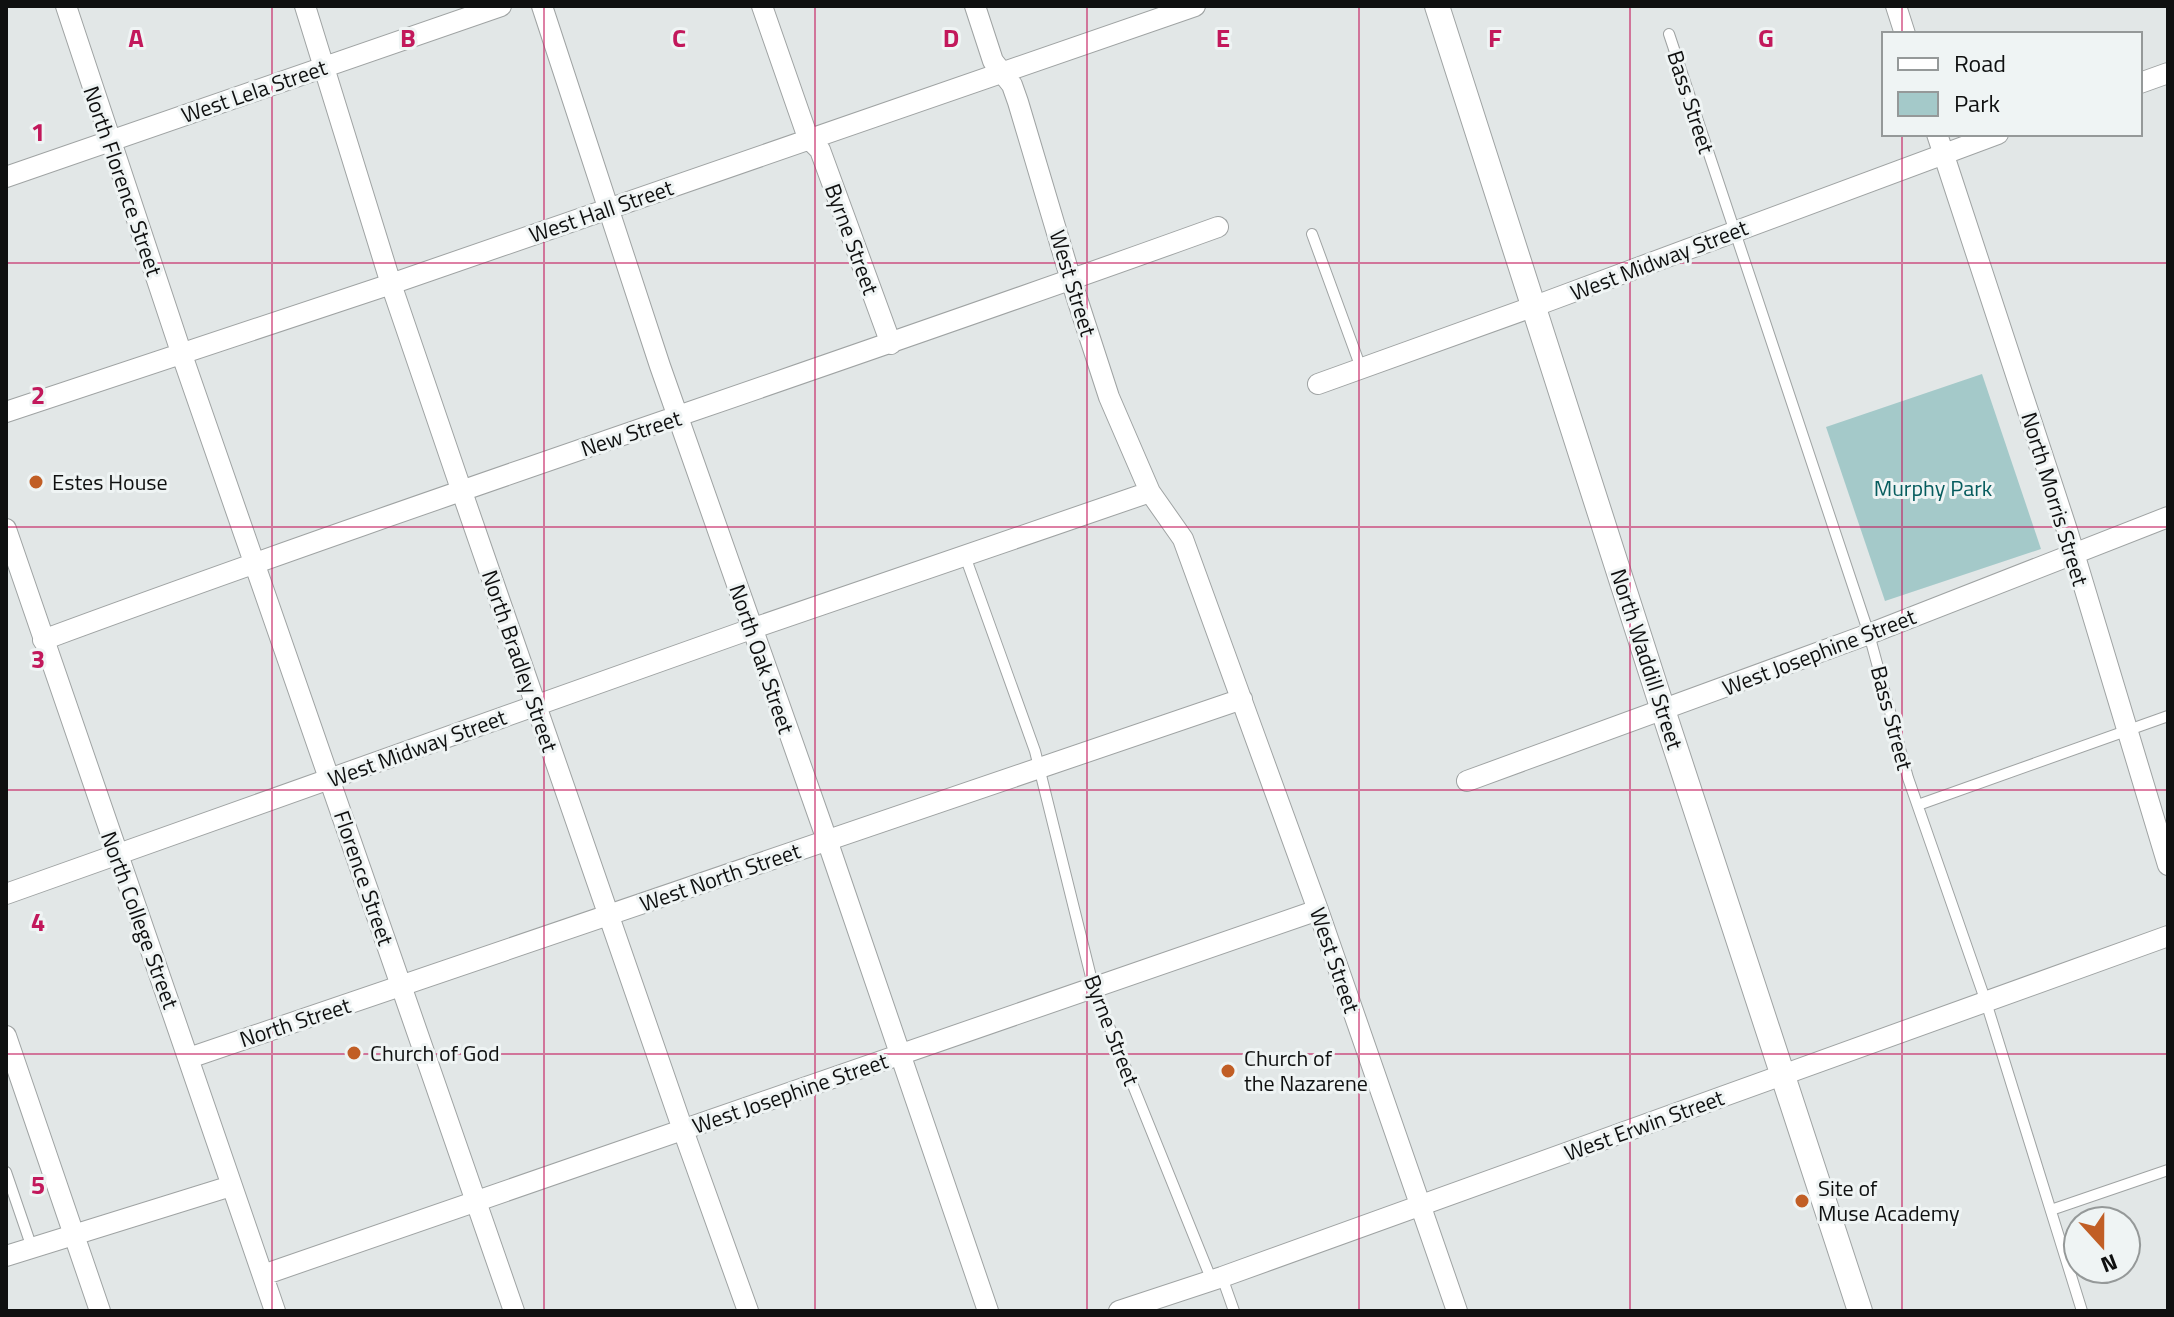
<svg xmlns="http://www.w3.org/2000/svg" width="2174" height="1317" font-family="'Titillium Web',sans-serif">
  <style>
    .green { fill: #a4c9c9 }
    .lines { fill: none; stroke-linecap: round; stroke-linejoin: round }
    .service-casing { stroke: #9fa3a3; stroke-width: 12 }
    .minor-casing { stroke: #9fa3a3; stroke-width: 22 }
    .tertiary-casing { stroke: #9fa3a3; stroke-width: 26 }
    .service { stroke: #fff; stroke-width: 10 }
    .minor { stroke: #fff; stroke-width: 20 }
    .tertiary { stroke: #fff; stroke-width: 24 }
    .grid { fill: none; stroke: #c2185b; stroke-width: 2; stroke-opacity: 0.55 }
    .poi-dot { fill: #c15e25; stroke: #eff4f4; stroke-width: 3 }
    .labels { text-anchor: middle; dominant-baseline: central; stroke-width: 6; stroke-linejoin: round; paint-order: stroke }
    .street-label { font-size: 22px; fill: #0f1010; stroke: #eff4f4 }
    .poi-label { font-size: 22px; fill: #0f1010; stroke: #eff4f4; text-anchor: start }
    .park-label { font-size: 22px; fill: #065c5e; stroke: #eff4f4 }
    .grid-label { font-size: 26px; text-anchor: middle; font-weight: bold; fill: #c2185b; stroke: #eff4f4; stroke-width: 6; stroke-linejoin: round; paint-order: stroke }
  </style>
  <rect width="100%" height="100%" fill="#e2e7e7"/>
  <path class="green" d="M1982 374 2041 549 1885 601 1826 427Z"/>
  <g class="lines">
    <g class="service-casing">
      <path id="service" d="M1669 34 1869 634 1908 778 1986 1002 2082 1311
        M1312 234 1361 368
        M965 556 1035 751 1094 989 1212 1281
        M1918 805 2168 716
        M6 1172 32 1248
        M2051 1210 2168 1170
        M1222 1277 1234 1311"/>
    </g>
    <g class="minor-casing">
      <path id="minor" d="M66 6 182 355 514 1311
        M305 6 391 284 461 489 683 1130 748 1311
        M542 6 660 366 827 840 988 1311
        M762 6 808 138 820 150 891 344
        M975 6 993 61 1012 85 1018 102 1071 280 1109 397 1150 492 1183 539 1318 910 1457 1311
        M1896 6 1905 34
        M2140 83 2168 73
        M1937 134 2067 530 2168 865
        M6 177 501 6
        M1318 384 1535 306 1998 134
        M6 412 391 284 1195 6
        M6 529 275 1311
        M43 640C433 496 828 368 1218 227
        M1467 781 1869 634 2168 517
        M6 894 751 629 1150 492
        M6 1036 100 1311
        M189 1058 1242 699
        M6 1256 231 1186
        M263 1275 1318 910
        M1119 1311 1222 1277 2168 936"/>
    </g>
    <g class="tertiary-casing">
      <path id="tertiary" d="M1437 6 1663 710 1860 1311"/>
    </g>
    <use href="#service" class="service"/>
    <use href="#minor" class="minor"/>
    <use href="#tertiary" class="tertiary"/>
  </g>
  <path class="grid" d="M272 6V1311M544 6V1311M815 6V1311M1087 6V1311M1359 6V1311M1630 6V1311M1902 6V34M1902 134V1311M6 263H2168M6 527H2168M6 790H2168M6 1054H2168"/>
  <g class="poi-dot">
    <circle cx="36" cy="482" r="8"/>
    <circle cx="354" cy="1053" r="8"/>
    <circle cx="1228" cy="1071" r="8"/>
    <circle cx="1802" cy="1201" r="8"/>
  </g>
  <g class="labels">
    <g class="street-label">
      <text transform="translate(254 91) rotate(-19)">West Lela Street</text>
      <text transform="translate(1691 102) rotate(72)">Bass Street</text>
      <text transform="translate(123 181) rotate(71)">North Florence Street</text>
      <text transform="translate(601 211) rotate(-19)">West Hall Street</text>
      <text transform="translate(852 239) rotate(70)">Byrne Street</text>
      <text transform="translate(1659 260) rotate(-21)">West Midway Street</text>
      <text transform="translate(1073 283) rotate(73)">West Street</text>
      <text transform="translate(631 433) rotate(-18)">New Street</text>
      <text transform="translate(2055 499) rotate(73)">North Morris Street</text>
      <text transform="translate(1819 652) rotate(-21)">West Josephine Street</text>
      <text transform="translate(762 659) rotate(71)">North Oak Street</text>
      <text transform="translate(1647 659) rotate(72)">North Waddill Street</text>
      <text transform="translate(520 661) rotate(71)">North Bradley Street</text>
      <text transform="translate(1892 718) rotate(75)">Bass Street</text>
      <text transform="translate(417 748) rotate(-20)">West Midway Street</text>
      <text transform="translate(720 877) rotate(-19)">West North Street</text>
      <text transform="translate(364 878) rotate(71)">Florence Street</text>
      <text transform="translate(140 920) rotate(70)">North College Street</text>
      <text transform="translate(1335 960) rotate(71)">West Street</text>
      <text transform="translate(295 1022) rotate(-18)">North Street</text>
      <text transform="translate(1112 1030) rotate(69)">Byrne Street</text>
      <text transform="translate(790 1093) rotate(-19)">West Josephine Street</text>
      <text transform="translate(1644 1125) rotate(-20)">West Erwin Street</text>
    </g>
    <g class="poi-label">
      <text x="52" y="482">Estes House</text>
      <text x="370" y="1053">Church of God</text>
      <text x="1244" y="1058">Church of<tspan x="1244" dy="25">the Nazarene</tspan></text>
      <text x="1818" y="1188">Site of<tspan x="1818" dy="25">Muse Academy</tspan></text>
    </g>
    <g class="park-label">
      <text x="1933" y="488">Murphy Park</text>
    </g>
  </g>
  <g class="grid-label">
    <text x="136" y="47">A</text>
    <text x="408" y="47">B</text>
    <text x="679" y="47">C</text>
    <text x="951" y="47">D</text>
    <text x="1223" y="47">E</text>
    <text x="1495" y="47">F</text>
    <text x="1766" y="47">G</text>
    <text x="38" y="141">1</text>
    <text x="38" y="404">2</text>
    <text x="38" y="668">3</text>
    <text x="38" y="931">4</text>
    <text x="38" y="1194">5</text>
  </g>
  <rect width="2174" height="1317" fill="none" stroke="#0f1010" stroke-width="16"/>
  <rect x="1882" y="32" width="260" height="104" fill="#eff4f4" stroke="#959999" stroke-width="2"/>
  <rect x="1898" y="58" width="40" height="12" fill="#ffffff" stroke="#959999" stroke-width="2"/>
  <text x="1954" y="72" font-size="24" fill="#0f1010">Road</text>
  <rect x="1898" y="92" width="40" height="24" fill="#a4c9c9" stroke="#959999" stroke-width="2"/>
  <text x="1954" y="112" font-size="24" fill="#0f1010">Park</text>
  <g transform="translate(2102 1245) rotate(159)"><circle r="38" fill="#eff4f4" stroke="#959999" stroke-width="2"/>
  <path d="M0-6L14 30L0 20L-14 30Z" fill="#c15e25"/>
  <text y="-12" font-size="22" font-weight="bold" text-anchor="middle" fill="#0f1010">N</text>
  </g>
</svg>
